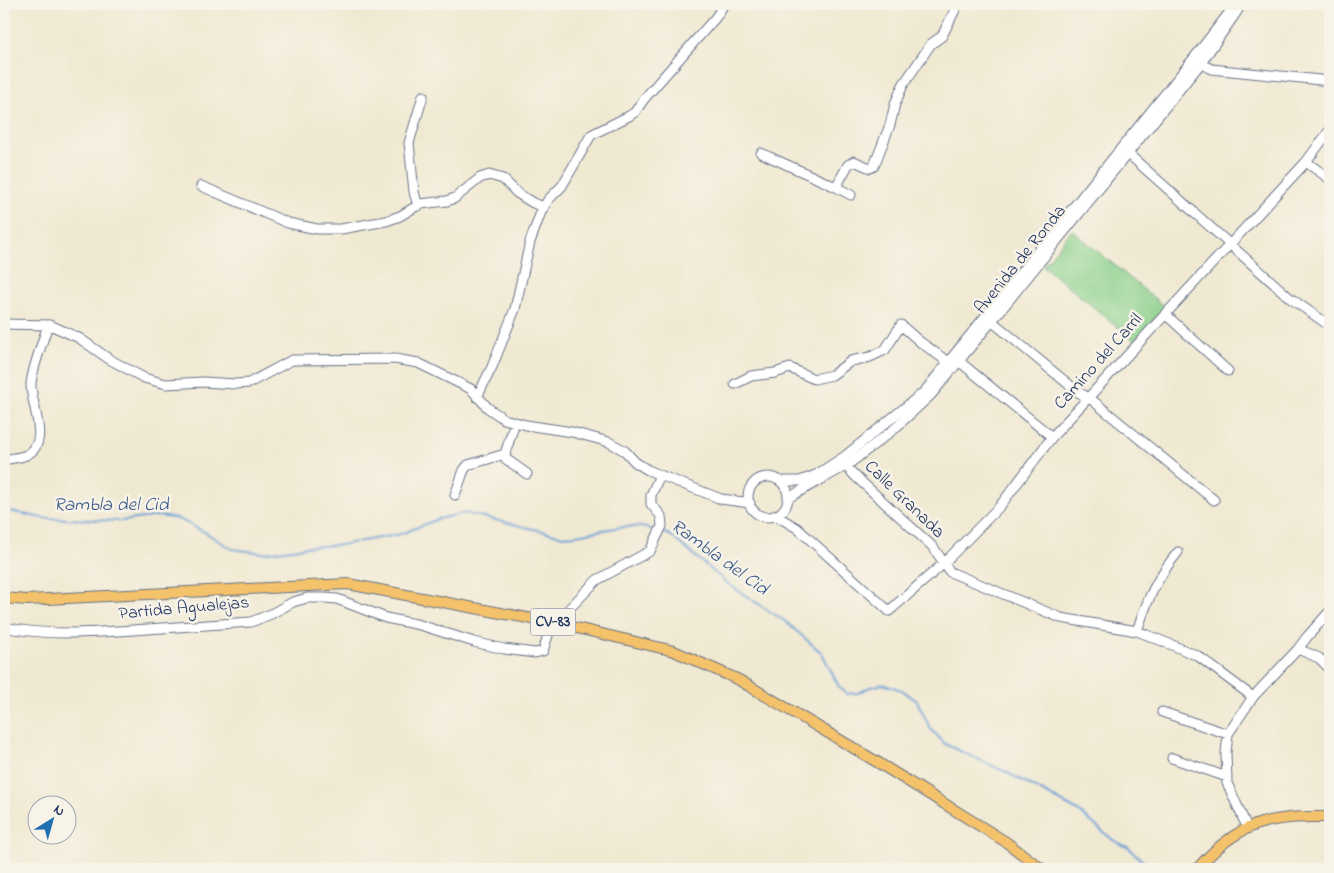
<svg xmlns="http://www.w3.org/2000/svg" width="1334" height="873" font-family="'Indie Flower',sans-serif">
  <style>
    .green { fill: #8ad08b; stroke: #528074 }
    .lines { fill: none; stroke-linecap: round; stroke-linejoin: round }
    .stream { stroke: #699fd7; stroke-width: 2 }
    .minor-casing { stroke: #667087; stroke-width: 11 }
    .major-casing { stroke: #667087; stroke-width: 12 }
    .minor { stroke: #fff; stroke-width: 9 }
    .major { stroke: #f4c26a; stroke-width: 10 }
    .minor-bridge-casing { stroke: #667087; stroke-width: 11; stroke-linecap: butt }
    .minor-bridge { stroke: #fff; stroke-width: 9 }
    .labels { text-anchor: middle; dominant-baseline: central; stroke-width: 5; stroke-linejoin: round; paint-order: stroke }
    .shield { fill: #f7f3e8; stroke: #5d6a87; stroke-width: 1 }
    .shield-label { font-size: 16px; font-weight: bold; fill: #1b2f5e }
    .street-label { font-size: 18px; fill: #1b2f5e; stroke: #f7f3e8 }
    .water-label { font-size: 19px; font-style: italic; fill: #365688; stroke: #f7f3e8 }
  </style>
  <rect width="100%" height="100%" fill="#f7f3e8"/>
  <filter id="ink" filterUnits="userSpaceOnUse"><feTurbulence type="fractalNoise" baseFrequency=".02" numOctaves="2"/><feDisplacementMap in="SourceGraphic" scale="10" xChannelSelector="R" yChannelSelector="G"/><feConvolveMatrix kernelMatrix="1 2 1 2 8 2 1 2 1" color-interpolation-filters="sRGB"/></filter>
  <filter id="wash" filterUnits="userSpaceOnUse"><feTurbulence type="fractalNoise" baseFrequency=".0096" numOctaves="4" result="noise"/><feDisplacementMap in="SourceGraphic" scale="20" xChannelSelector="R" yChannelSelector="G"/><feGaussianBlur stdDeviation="1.12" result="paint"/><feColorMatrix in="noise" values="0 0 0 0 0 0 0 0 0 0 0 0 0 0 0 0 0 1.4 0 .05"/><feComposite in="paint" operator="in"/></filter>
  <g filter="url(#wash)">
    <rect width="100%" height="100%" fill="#f0e9d2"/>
    <path class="green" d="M1072 230 1165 307 1135 341 1043 266Z"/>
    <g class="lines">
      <path class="stream" d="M4 510 42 518 121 521 159 516 179 519 208 534 232 549 263 553 306 547 340 545 401 534 438 519 465 513 563 536C595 535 626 519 657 531
        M662 532 670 535 728 584 786 622 822 653 839 687 847 694 858 693 868 688 882 684 902 690 917 701 930 728 945 744 1006 772 1078 811 1113 840 1129 848 1151 869"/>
    </g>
  </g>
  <g filter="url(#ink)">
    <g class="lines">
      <g class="minor-casing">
        <path id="minor" d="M1196 60 1211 69 1330 81
          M1124 150 1290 298 1330 326
          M761 153 836 187
          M1306 162 1330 179
          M201 186 288 223 317 229H341L386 221 400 216 420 204 447 201 455 198 480 178 489 175 503 179 517 193 533 203 544 207
          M851 195 836 187 848 165 854 161 870 168 874 166 890 125 895 104 903 85 931 44 942 36 958 4
          M418 206 414 192 409 143 423 96
          M1165 314 1228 371
          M988 318 1078 392 1092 400 1214 500
          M4 324 50 325 79 338 109 359 144 378 166 384 203 382 236 384 249 383 292 360 395 359 418 363 471 389 488 408 504 419 526 425 572 432 609 442 625 451 635 462 648 470 660 475
          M955 358 1052 437
          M735 384 751 376 775 373 790 368 814 379 832 375 851 361 870 357 885 350 901 325 919 341 948 362
          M477 397 492 367 515 309 530 242 541 212 548 200 562 186 591 135 629 116 635 112 644 99 716 17 724 4
          M505 454 506 459 527 474
          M4 460C11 458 20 458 26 455 52 444 30 403 31 384 32 369 43 341 48 325
          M842 462 855 476 933 547 950 572 1061 618 1137 631 1172 645 1198 656 1253 697
          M748 497a20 20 0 1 1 40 0a20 20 0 1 1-40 0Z
          M781 481H800L816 475 845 456 924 392 1194 58 1229 13 1233 4
          M455 495 464 470 468 465 505 454 515 422
          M788 498 849 464 893 430 931 395 992 321 1201 63 1236 13 1241 4
          M775 515 797 528 889 611 943 564 1000 506 1052 437 1306 162 1330 130
          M561 617 597 580 650 551 662 526 661 516 651 504V495L660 475 721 499 750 503
          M4 627C44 636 92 633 133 630 173 627 212 625 251 622L271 614 293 602 307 598H324L337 599 386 618 420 625 474 642 504 649 535 653 543 651 549 632
          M1137 631C1148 598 1156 579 1178 552
          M1298 649 1319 658 1330 669
          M1162 712 1228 734
          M1172 758 1227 777
          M1247 827 1227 783 1226 753 1228 734 1253 697 1298 649 1307 637 1330 611"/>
      </g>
      <g class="major-casing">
        <path id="major" d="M4 598 27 600 348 584 564 625 674 651 739 680 877 762 1006 842 1042 869
          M1197 869C1239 821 1269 816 1330 817"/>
      </g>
      <use href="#minor" class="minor"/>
      <use href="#major" class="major"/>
      <g class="minor-bridge-casing">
        <path id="minor-bridge" d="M549 632 561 617"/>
      </g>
      <use href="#minor-bridge" class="minor-bridge"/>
    </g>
  </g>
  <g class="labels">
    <rect class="shield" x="530.5" y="608.5" width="45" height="27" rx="4"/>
    <g class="shield-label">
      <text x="553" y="622">CV-83</text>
    </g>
    <g class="street-label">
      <text transform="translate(1021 260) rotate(-51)">Avenida de Ronda</text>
      <text transform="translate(1099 362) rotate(-48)">Camino del Carril</text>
      <text transform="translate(904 500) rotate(44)">Calle Granada</text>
      <text transform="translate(184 609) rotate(-5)">Partida Agualejas</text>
    </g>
    <g class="water-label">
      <text x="111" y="505">Rambla del Cid</text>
      <text transform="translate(719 558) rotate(36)">Rambla del Cid</text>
    </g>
  </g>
  <rect width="1334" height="873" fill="none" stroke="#f7f3e8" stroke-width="20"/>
  <g transform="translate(52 820) rotate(37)"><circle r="24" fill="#f7f3e8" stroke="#9fa5b1"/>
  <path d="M0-4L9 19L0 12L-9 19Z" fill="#1f6fb2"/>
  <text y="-8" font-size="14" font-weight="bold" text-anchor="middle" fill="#1b2f5e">N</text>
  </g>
</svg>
